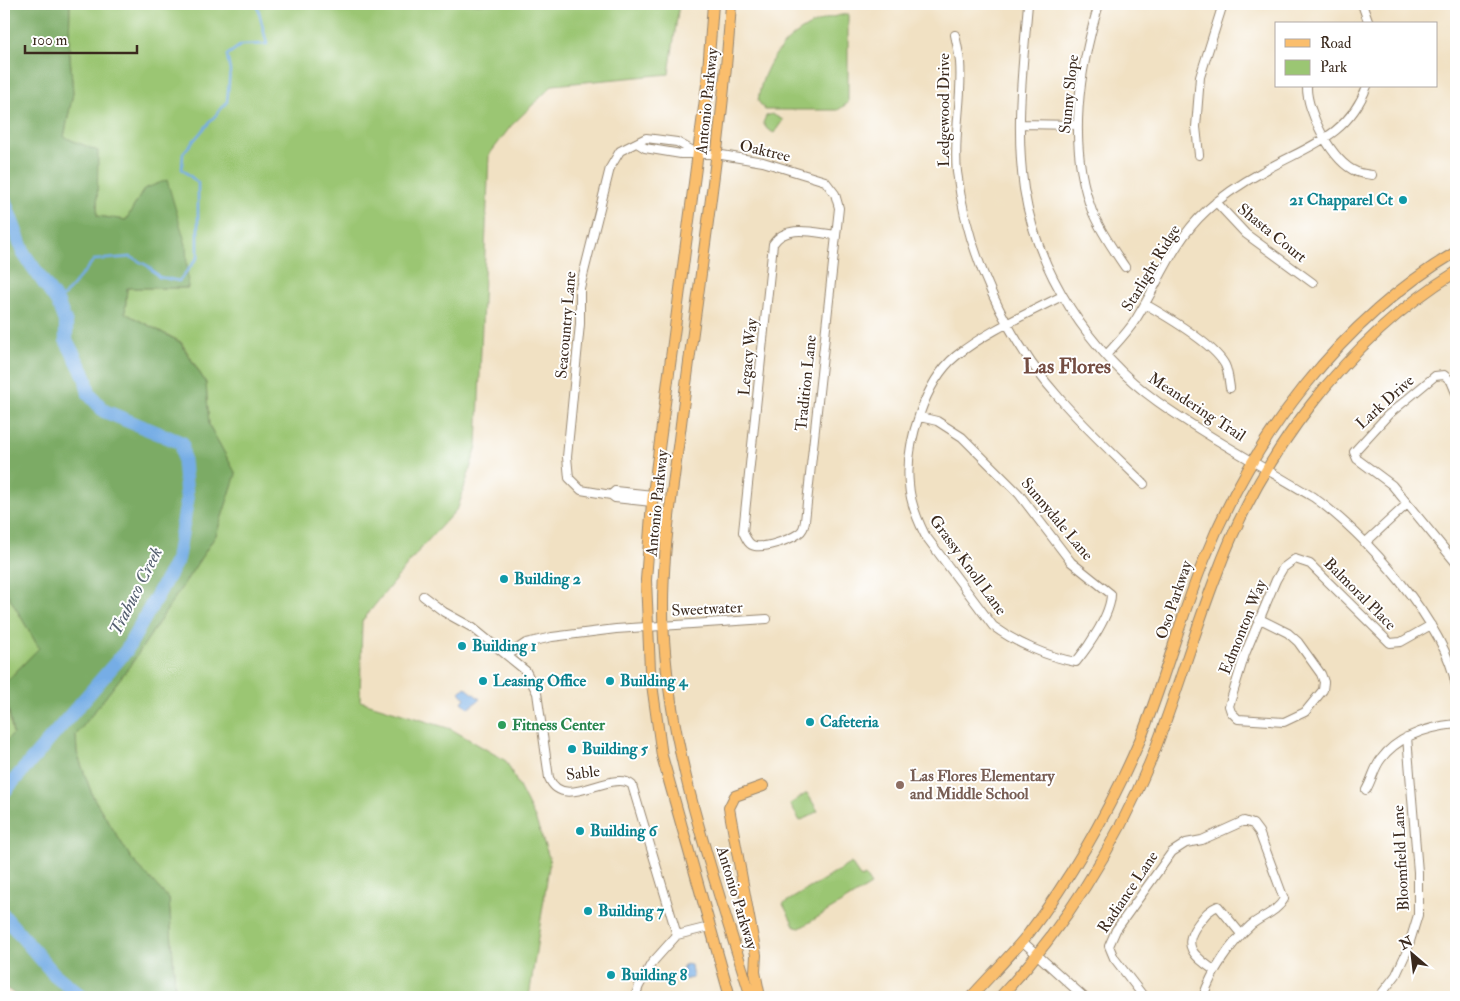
<svg xmlns="http://www.w3.org/2000/svg" width="1460" height="1001" font-family="'IM FELL Double Pica',serif">
  <style>
    .green { fill: #9bc673; stroke: #6b7848 }
    .forest { fill: #7cab65; stroke: #5c6a42 }
    .water { fill: #76ade5; stroke: #586c82 }
    .lines { fill: none; stroke-linecap: round; stroke-linejoin: round }
    .stream { stroke: #76ade5; stroke-width: 2.5 }
    .river { stroke: #76ade5; stroke-width: 14 }
    .minor-casing { stroke: #968670; stroke-width: 10 }
    .major-casing { stroke: #968670; stroke-width: 12 }
    .minor { stroke: #fff; stroke-width: 8 }
    .major { stroke: #fabe6d; stroke-width: 10 }
    .culture-dot { fill: #0f9aa8; stroke: #fff; stroke-width: 2 }
    .leisure-dot { fill: #2e9e5b; stroke: #fff; stroke-width: 2 }
    .education-dot { fill: #8d6e63; stroke: #fff; stroke-width: 2 }
    .labels { text-anchor: middle; dominant-baseline: central; stroke-width: 4; stroke-linejoin: round; paint-order: stroke }
    .street-label { font-size: 16px; fill: #3b2a1e; stroke: #fff }
    .culture-label { font-size: 16px; font-weight: bold; fill: #0d838f; stroke: #fff; text-anchor: start }
    .leisure-label { font-size: 16px; font-weight: bold; fill: #27864d; stroke: #fff; text-anchor: start }
    .education-label { font-size: 16px; font-weight: bold; fill: #785e54; stroke: #fff; text-anchor: start }
    .water-label { font-size: 18px; font-style: italic; fill: #535e6e; stroke: #fff }
    .district-label { font-size: 21px; font-weight: bold; fill: #744d42; stroke: #fff }
  </style>
  <rect width="100%" height="100%" fill="#fff"/>
  <filter id="ink" filterUnits="userSpaceOnUse"><feTurbulence type="fractalNoise" baseFrequency=".02" numOctaves="2"/><feDisplacementMap in="SourceGraphic" scale="10" xChannelSelector="R" yChannelSelector="G"/><feConvolveMatrix kernelMatrix="1 2 1 2 8 2 1 2 1" color-interpolation-filters="sRGB"/></filter>
  <filter id="wash" filterUnits="userSpaceOnUse"><feTurbulence type="fractalNoise" baseFrequency=".0096" numOctaves="4" result="noise"/><feDisplacementMap in="SourceGraphic" scale="20" xChannelSelector="R" yChannelSelector="G"/><feGaussianBlur stdDeviation="1.12" result="paint"/><feColorMatrix in="noise" values="0 0 0 0 0 0 0 0 0 0 0 0 0 0 0 0 0 1.4 0 .05"/><feComposite in="paint" operator="in"/></filter>
  <g filter="url(#wash)">
    <rect width="100%" height="100%" fill="#f1e1c3"/>
    <path class="green" d="M70 4H679L669 74 553 85 511 126 489 155 477 446 458 508 421 548 362 621 360 701 451 729 506 761 535 818 550 860 529 997H186L175 988 169 899 131 858 93 797 77 753 76 735 132 663 216 535 236 474 209 425 206 383 181 342 125 313 127 288H188L144 189 126 220 97 216V151L64 137 73 93 69 44Z
      M848 14V103L838 110H765L758 101C764 52 800 20 848 14Z
      M772 114 783 120 774 133 767 129 763 123 766 116Z
      M4 588 39 648 4 684Z
      M4 692 13 734 4 743Z
      M807 793 818 811 800 821 790 804Z
      M851 863 861 878 865 876 871 885 800 928 795 927 783 904Z"/>
    <path class="forest" d="M4 4H70L69 44 73 93 64 137 98 151 97 216 126 220 144 189 167 180 186 245 188 288H127L125 313 180 342 206 383 209 425 236 474 216 535 132 663 76 735 77 753 93 797 131 858 169 899 175 988 186 997H19L4 987V743L13 734 4 684 39 648 4 588Z"/>
    <path class="water" d="M465 687 480 699 469 708 462 702 465 698 460 692Z
      M686 964 691 965 693 978 682 980 683 966Z"/>
    <g class="lines">
      <path class="stream" d="M58 303 94 260 131 257 148 266 159 277 179 281 198 257V183L182 169 183 153 227 102 230 71 227 55 241 45 267 44 257 4"/>
      <path class="river" d="M4 200 24 254 58 303 66 324V340L85 376 89 394 104 411 182 443 187 501 177 560 126 651 4 792
        M4 916 54 974 82 997"/>
    </g>
  </g>
  <g filter="url(#ink)">
    <g class="lines">
      <g class="minor-casing">
        <path id="minor" d="M1028 4C1023 65 1015 127 1024 189 1037 272 1090 353 1158 402 1207 437 1262 466 1313 497 1365 533 1445 623 1456 686
          M1099 4C1079 70 1067 144 1092 211 1100 231 1113 249 1125 267
          M1362 4 1369 24
          M955 35C957 44 959 53 960 62 963 98 953 135 957 172 967 254 1006 339 1061 400 1087 430 1116 456 1144 484
          M1307 86C1306 111 1332 162 1357 172 1361 174 1368 174 1372 175
          M1020 124 1077 125
          M637 143 645 148 681 154H716L763 162 825 181 835 194 839 208 805 521C804 527 803 531 798 534 789 540 765 548 755 546 748 545 746 538 743 532L773 244C786 223 815 233 836 235
          M1199 155 1196 127 1200 77 1223 4
          M1216 202 1246 234 1313 283
          M1145 304C1166 316 1214 344 1225 365 1228 371 1229 381 1230 388
          M1107 354C1117 343 1128 332 1136 319 1159 283 1173 241 1206 211 1222 196 1242 183 1262 172 1305 147 1348 138 1367 86
          M1456 393 1451 381 1444 375 1435 376 1388 415 1354 452 1357 459 1392 485 1456 563
          M920 417 937 421 962 437 1019 494 1071 562 1111 594C1111 614 1089 646 1076 662 1048 657 1016 643 993 626L925 535C917 519 910 502 909 484 905 445 925 381 956 356 987 331 1027 314 1062 296
          M611 495 615 491 653 495
          M652 502 615 498 611 495 581 490 569 478 567 457 580 324V288L610 168 620 151 646 138 677 142 695 152
          M1365 543 1406 505
          M423 596 444 612 473 628 526 671 537 693 549 778C564 813 612 768 632 785L677 935 651 964 639 986 635 997
          M1260 619 1288 633 1298 642 1321 674 1324 682 1323 690 1305 712 1284 722 1238 719 1231 712 1229 706 1245 654 1276 580 1283 568 1295 559 1310 564 1390 643 1401 642 1431 625
          M508 655 526 643 552 637 616 629 767 619
          M1366 790C1372 780 1374 768 1381 759 1399 735 1428 727 1456 724
          M677 935 709 927
          M1022 941 1084 997
          M1215 971C1196 957 1180 947 1198 924 1205 915 1208 910 1218 906L1241 934
          M1144 997 1114 958 1109 946 1116 930 1172 852 1186 843 1202 840 1244 821 1253 824 1259 832 1284 899C1277 912 1262 916 1251 925 1230 944 1212 971 1203 997
          M1379 997 1396 975 1407 951 1418 915V872L1407 737"/>
      </g>
      <g class="major-casing">
        <path id="major" d="M713 4 707 84 652 502 646 580 650 670 662 756 730 997
          M731 4C722 142 699 279 682 416 673 490 659 565 664 639 672 762 715 880 751 997
          M760 997 755 972 756 955 729 808 735 796 763 786
          M971 997C990 976 1011 955 1029 933 1073 875 1111 807 1140 740 1164 681 1180 619 1204 560 1253 437 1341 320 1456 252
          M1000 997C1063 930 1115 847 1150 762 1175 701 1192 638 1216 576 1260 456 1346 340 1456 272"/>
      </g>
      <use href="#minor" class="minor"/>
      <use href="#major" class="major"/>
    </g>
  </g>
  <g class="culture-dot">
    <circle cx="1403" cy="200" r="5"/>
    <circle cx="504" cy="579" r="5"/>
    <circle cx="462" cy="646" r="5"/>
    <circle cx="483" cy="681" r="5"/>
    <circle cx="610" cy="681" r="5"/>
    <circle cx="810" cy="722" r="5"/>
    <circle cx="572" cy="749" r="5"/>
    <circle cx="580" cy="831" r="5"/>
    <circle cx="588" cy="911" r="5"/>
    <circle cx="611" cy="975" r="5"/>
  </g>
  <circle class="leisure-dot" cx="502" cy="725" r="5"/>
  <circle class="education-dot" cx="900" cy="785" r="5"/>
  <g class="labels">
    <g class="street-label">
      <text transform="translate(1069 94) rotate(-84)">Sunny Slope</text>
      <text transform="translate(707 101) rotate(-84)">Antonio Parkway</text>
      <text transform="translate(944 110) rotate(-90)">Ledgewood Drive</text>
      <text transform="translate(765 151) rotate(13)">Oaktree</text>
      <text transform="translate(1272 233) rotate(39)">Shasta Court</text>
      <text transform="translate(1151 268) rotate(-59)">Starlight Ridge</text>
      <text transform="translate(566 325) rotate(-85)">Seacountry Lane</text>
      <text transform="translate(748 357) rotate(-84)">Legacy Way</text>
      <text transform="translate(806 383) rotate(-84)">Tradition Lane</text>
      <text transform="translate(1385 402) rotate(-42)">Lark Drive</text>
      <text transform="translate(1197 407) rotate(33)">Meandering Trail</text>
      <text transform="translate(657 503) rotate(-84)">Antonio Parkway</text>
      <text transform="translate(1057 519) rotate(50)">Sunnydale Lane</text>
      <text transform="translate(968 565) rotate(54)">Grassy Knoll Lane</text>
      <text transform="translate(1360 594) rotate(45)">Balmoral Place</text>
      <text transform="translate(1174 600) rotate(-71)">Oso Parkway</text>
      <text transform="translate(707 609) rotate(-3)">Sweetwater</text>
      <text transform="translate(1243 627) rotate(-68)">Edmonton Way</text>
      <text transform="translate(583 773) rotate(-7)">Sable</text>
      <text transform="translate(1401 858) rotate(-93)">Bloomfield Lane</text>
      <text transform="translate(1128 892) rotate(-56)">Radiance Lane</text>
      <text transform="translate(737 898) rotate(73)">Antonio Parkway</text>
    </g>
    <g class="culture-label">
      <text x="1393" y="200" text-anchor="end">21 Chapparel Ct</text>
      <text x="514" y="579">Building 2</text>
      <text x="472" y="646">Building 1</text>
      <text x="493" y="681">Leasing Office</text>
      <text x="620" y="681">Building 4</text>
      <text x="820" y="722">Cafeteria</text>
      <text x="582" y="749">Building 5</text>
      <text x="590" y="831">Building 6</text>
      <text x="598" y="911">Building 7</text>
      <text x="621" y="975">Building 8</text>
    </g>
    <g class="leisure-label">
      <text x="512" y="725">Fitness Center</text>
    </g>
    <g class="education-label">
      <text x="910" y="776">Las Flores Elementary<tspan x="910" dy="18">and Middle School</tspan></text>
    </g>
    <g class="water-label">
      <text transform="translate(136 591) rotate(-63)">Trabuco Creek</text>
    </g>
    <g class="district-label">
      <text x="1067" y="366">Las Flores</text>
    </g>
  </g>
  <rect width="1460" height="1001" fill="none" stroke="#fff" stroke-width="20"/>
  <rect x="1275" y="22" width="162" height="65" fill="#ffffff" stroke="#b1aaa5"/>
  <rect x="1285" y="39" width="25" height="8" fill="#fabe6d" stroke="#b1aaa5"/>
  <text x="1320" y="48" font-size="15" fill="#3b2a1e">Road</text>
  <rect x="1285" y="60" width="25" height="15" fill="#9bc673" stroke="#b1aaa5"/>
  <text x="1320" y="72" font-size="15" fill="#3b2a1e">Park</text>
  <g transform="translate(1412 954) rotate(332)" stroke="#ffffff" stroke-width="4" paint-order="stroke">
  <path d="M0-4L9 19L0 12L-9 19Z" fill="#3b2a1e"/>
  <text y="-8" font-size="14" font-weight="bold" text-anchor="middle" fill="#3b2a1e">N</text>
  </g>
  <path d="M25 45v8h112v-8" fill="none" stroke="#3b2a1e" stroke-width="2.5"/>
  <text x="32" y="45" font-size="15" fill="#3b2a1e" stroke="#ffffff" stroke-width="4" paint-order="stroke">100 m</text>
</svg>
